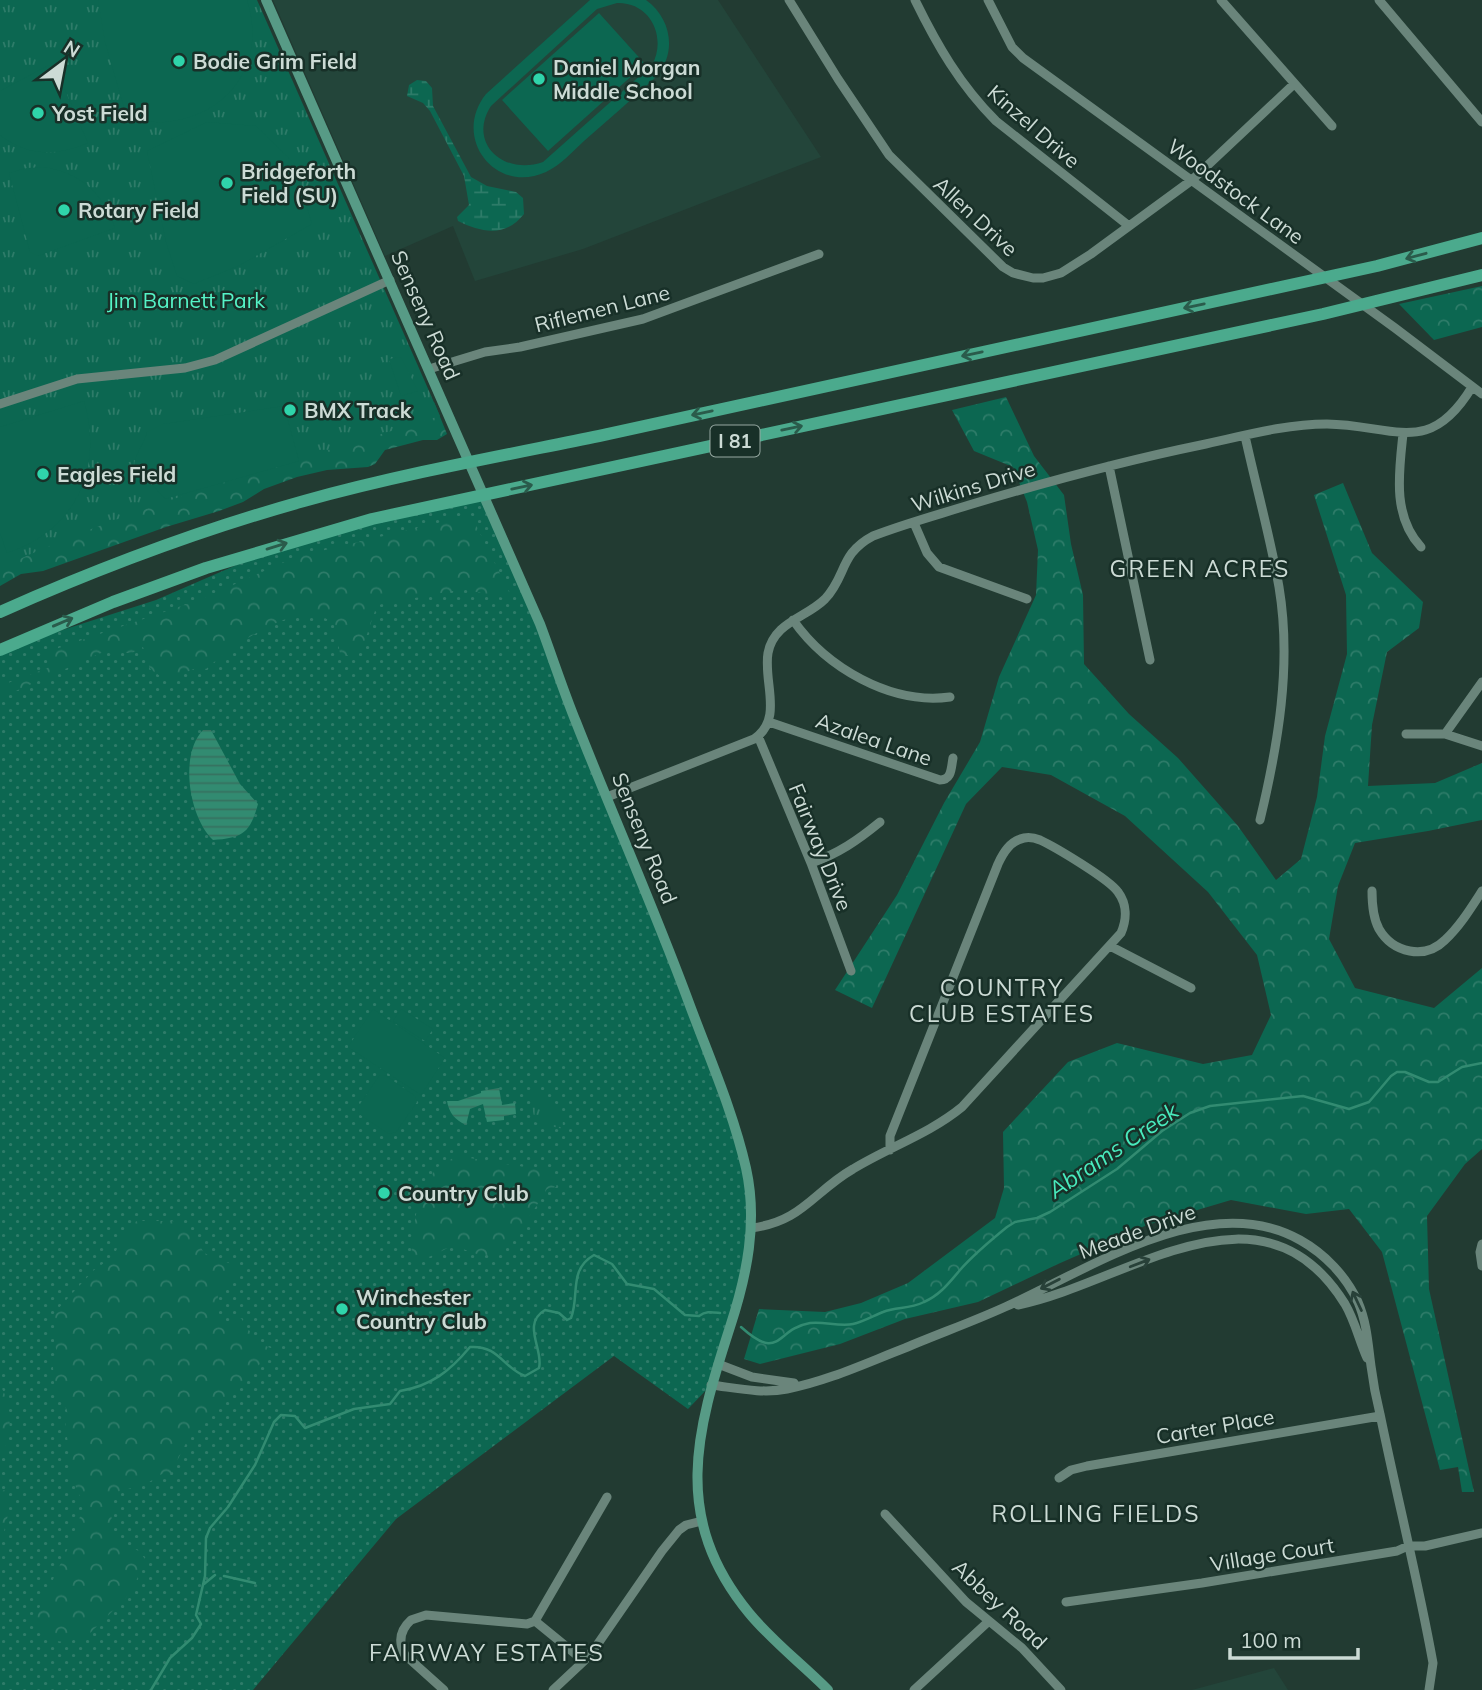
<svg xmlns="http://www.w3.org/2000/svg" width="1482" height="1690" font-family="Mulish,sans-serif">
  <style>
    .built { fill: #23453a }
    .grass { fill: url(#grass-dots) }
    .forest { fill: url(#forest-crowns) }
    .wetland { fill: url(#wetland-marsh) }
    .park { fill: url(#park-tufts) }
    .pitch { fill: #0c6751; fill-rule: evenodd }
    .water { fill: url(#water-rules) }
    .lines { fill: none; stroke-linecap: round; stroke-linejoin: round }
    .stream { stroke: #328b71; stroke-width: 2.5 }
    .minor { stroke: #6a857b; stroke-width: 9 }
    .major { stroke: #579b86; stroke-width: 10 }
    .highway { stroke: #4baa8d; stroke-width: 12 }
    .oneway { stroke: #2a5b4b }
    .oneway2 { stroke: #284139 }
    .poi-dot { fill: #2fd4aa; stroke: #183028; stroke-width: 2.5 }
    .labels { text-anchor: middle; dominant-baseline: central; stroke-width: 5; stroke-linejoin: round; paint-order: stroke }
    .shield { fill: #183028; stroke: #96a8a1; stroke-width: 2 }
    .shield-label { font-size: 19px; font-weight: bold; fill: #ccdbd5 }
    .poi-label { font-size: 21px; font-weight: bold; fill: #ccdbd5; stroke: #183028; text-anchor: start }
    .street-label { font-size: 21px; fill: #ccdbd5; stroke: #183028 }
    .park-label { font-size: 21px; fill: #55f4c7; stroke: #183028 }
    .neighbourhood-label { font-size: 23px; letter-spacing: 2px; fill: #ccdbd5; stroke: #183028 }
    .water-label { font-size: 23px; font-style: italic; fill: #48eabd; stroke: #183028 }
  </style>
  <defs>
    <pattern id="grass-dots" width="8" height="8" patternUnits="userSpaceOnUse" patternTransform="scale(1.75)"><rect width="8" height="8" fill="#0c6751"/><path d="M2 2h.1M6 6h.1" fill="none" stroke="#2e7c69" stroke-width="1.8" stroke-linecap="round"/></pattern>
    <pattern id="forest-crowns" width="20" height="18" patternUnits="userSpaceOnUse" patternTransform="scale(1.75)"><rect width="20" height="18" fill="#0c6751"/><path d="M2 6a3 3 0 1 1 6 0M12 15a3 3 0 1 1 6 0" fill="none" stroke="#2e7c69"/></pattern>
    <pattern id="wetland-marsh" width="20" height="14" patternUnits="userSpaceOnUse" patternTransform="scale(1.75)"><rect width="20" height="14" fill="#0c6751"/><path d="M1 5h8M5 5V1M11 12h8M15 12V8" fill="none" stroke="#2e7c69"/></pattern>
    <pattern id="park-tufts" width="24" height="20" patternUnits="userSpaceOnUse" patternTransform="scale(1.75)"><rect width="24" height="20" fill="#0c6751"/><path d="M3 7l-1-3M5 7V3M7 7l1-3M15 17l-1-3M17 17v-4M19 17l1-3" fill="none" stroke="#2e7c69"/></pattern>
    <pattern id="water-rules" width="6" height="5" patternUnits="userSpaceOnUse" patternTransform="scale(1.75)"><rect width="6" height="5" fill="#328b71"/><path d="M0 2.5h6" fill="none" stroke="#367160"/></pattern>
  </defs>
  <rect width="100%" height="100%" fill="#223b32"/>
  <path class="built" d="M273 0H718L821 157 583 249 475 281 453 226 385 256Z
    M1274 1668 1288 1690H1192Z"/>
  <path class="grass" d="M484 495 656 917 746 1171 747 1266 711 1385 688 1409 614 1356 396 1519 253 1690H0V650L156 600 287 543Z"/>
  <path class="forest" d="M1482 286V327L1434 340 1399 304Z
    M1006 397 1034 456 1064 495 1071 544 1083 595 1084 664 1129 714 1178 758 1238 826 1276 880 1301 859 1317 797 1325 736 1347 654 1346 595 1314 495 1343 483 1372 553 1423 602 1419 628 1387 652 1372 725 1368 786 1435 783 1482 763V820L1428 831 1355 843 1338 886 1329 939 1355 988 1434 1008 1482 968V1149L1465 1164 1427 1216 1429 1289 1474 1492H1462L1458 1467 1440 1470 1382 1252 1349 1209 1306 1214 1231 1200 1147 1225 1058 1264 978 1302 905 1319 840 1344 760 1364 744 1359 759 1309 825 1312 861 1303 908 1283 995 1218 1004 1188 1003 1132 1068 1062 1117 1043 1203 1064 1252 1055 1271 1015 1257 955 1208 892 1125 816 1051 775 1002 767 966 804 872 1008 835 990 897 895 944 803 980 742 999 677 1036 595 1038 550 1027 502 1013 467 974 451 952 410Z
    M434 402 447 434 437 440H423L385 450 375 464 368 467 327 470 297 477 264 489 243 502 219 511 166 527 43 571 21 574 0 586V547Z
    M471 515 513 600 463 589 377 605 362 649 341 658 334 624C328 620 322 615 315 614 283 611 230 648 206 669L199 667 166 680 150 669 143 647 132 653H101L0 698V686L50 667 44 653 199 600 296 557Z
    M458 1156 554 1172 558 1179 556 1187 547 1189C539 1202 531 1214 523 1226 501 1257 491 1263 455 1245 439 1251 428 1260 411 1262 413 1230 415 1191 438 1167 443 1162 452 1159 458 1156Z
    M137 1221H172L193 1233 204 1253 241 1268 236 1279 225 1282 218 1293V1321L224 1327 241 1318C248 1330 260 1347 275 1349L205 1419 187 1441 170 1475 162 1474 146 1484 117 1492C109 1508 108 1532 124 1543 135 1550 137 1547 145 1559L135 1584 125 1599 86 1637 65 1642 47 1640 37 1629 35 1617 69 1546 84 1506 70 1473V1451L65 1428 67 1411 54 1382 53 1367 57 1352 54 1342 55 1312 94 1270 114 1256 126 1227Z
    M0 1385C14 1408 12 1436 0 1459Z
    M4 1490 8 1491C12 1507 5 1529 0 1544V1493Z"/>
  <path class="wetland" d="M417 80 426 81 432 88 433 106 471 177 487 186 516 192 523 198 524 214C506 237 482 233 458 221L457 217 469 205 464 176 430 111 423 103 407 96 409 85Z"/>
  <path class="park" d="M0 0H257L440 416C293 462 141 502 0 568Z
    M529 1090 562 1107 563 1129 535 1122Z"/>
  <path class="pitch" d="M98 0H247C267 62 230 116 165 122 153 123 139 120 127 118L105 42Z
    M590 0H646C672 19 677 53 656 77 632 99 608 120 584 141 572 152 561 165 546 172 496 195 451 138 486 94ZM617 3C651 2 667 38 652 65L543 162C504 176 467 143 491 106L597 9Z
    M599 13 645 64 548 151 502 100Z
    M49 65 55 67 88 143C57 156 28 157 0 135V91Z
    M207 122 256 126 294 163 312 224 240 265 194 284 177 276 166 242 147 151Z
    M44 167C81 173 103 193 115 228L38 256 30 252 9 173 27 168Z
    M401 357 418 391 401 396 389 359Z
    M84 401C104 469 75 531 7 553L0 533V427Z
    M284 406 299 461 165 499 149 481 134 469C133 456 144 445 147 432L163 424Z
    M373 1009 445 1058 421 1095 348 1047Z
    M401 1009 433 1029 425 1041 393 1021Z
    M385 1075 415 1096 417 1102 396 1132 389 1134 359 1114 358 1107 379 1076Z"/>
  <path class="water" d="M203 730H211L240 784 258 804C250 833 243 838 213 840 189 817 179 755 203 730Z
    M499 1088 502 1105 515 1103 516 1114 504 1116V1120L487 1122 483 1104 470 1109 466 1125C455 1120 449 1113 447 1101H458L481 1093V1091Z"/>
  <g class="lines">
    <path class="stream" d="M741 1327C781 1363 775 1329 810 1323 824 1321 839 1327 853 1324 863 1322 873 1316 883 1312 897 1306 908 1310 924 1302 940 1295 949 1283 960 1270 974 1254 991 1240 1007 1227L1015 1222 1037 1218 1050 1212 1117 1169 1162 1131 1190 1113 1210 1106 1303 1096 1349 1109 1369 1102 1391 1076 1397 1072H1405L1429 1082H1438L1462 1067 1482 1063
      M224 1576 255 1583
      M204 1584 215 1575
      M151 1690 170 1658 192 1638 201 1624 196 1615 205 1576 206 1538 210 1528 228 1507 255 1465 274 1422 281 1415 295 1416 305 1428 354 1409 390 1404 400 1391C431 1386 450 1371 470 1347 499 1345 503 1368 525 1376L539 1368C544 1350 521 1324 545 1310L559 1313 567 1320 571 1318C580 1295 568 1270 594 1255L612 1264 627 1284 654 1289 685 1315 699 1316C706 1311 711 1312 720 1313"/>
    <path class="minor" d="M789 0 838 79 889 155 1003 267 1013 273 1033 278H1043L1061 273 1091 254 1192 180 1294 84
      M915 0C937 45 960 85 996 121L1129 226
      M988 0 1012 47 1023 58 1395 328 1482 394
      M1221 0 1332 126
      M1379 0 1482 122
      M429 369 485 352 520 347 643 319 819 254
      M0 404 77 379 185 368 215 360 390 280
      M1403 434C1399 472 1392 516 1421 547
      M1245 436C1256 486 1270 536 1279 587 1292 665 1278 745 1260 820
      M1109 466 1150 660
      M914 523 927 553 939 567 1027 599
      M793 620C826 667 890 705 950 697
      M769 722 940 780C952 780 951 768 953 758
      M1406 734H1445L1482 746
      M1445 734 1482 682
      M758 736 811 863 851 971
      M607 797 754 739C784 719 763 682 768 653 774 622 806 618 825 599 847 576 839 554 873 536 904 524 937 515 969 505 1046 482 1123 461 1201 445 1243 436 1285 424 1327 424 1394 425 1429 458 1472 387
      M811 863C838 854 858 840 880 822
      M1372 891C1372 904 1373 918 1379 929 1393 953 1425 960 1445 940 1460 926 1471 908 1482 891
      M1110 946 1191 988
      M751 1228C802 1222 813 1192 853 1169 889 1147 929 1134 962 1107L1121 933C1127 919 1127 904 1118 892 1109 879 1055 847 1040 840 1035 838 1029 837 1024 838 1010 841 1003 853 998 864L890 1136V1150
      M1482 1244 1480 1252 1482 1266
      M1018 1305C1127 1283 1261 1169 1345 1304 1355 1321 1359 1340 1367 1358
      M718 1364 752 1377 794 1383
      M711 1385C736 1388 762 1394 787 1389 828 1381 866 1363 905 1348 938 1334 972 1322 1005 1307 1090 1269 1208 1188 1300 1240 1325 1254 1346 1276 1358 1302 1367 1323 1368 1344 1371 1366 1373 1382 1376 1398 1380 1414 1397 1497 1418 1580 1433 1663L1429 1690
      M1059 1478 1071 1470 1087 1466 1380 1416
      M885 1514 966 1602 1022 1648 1061 1690
      M1066 1602 1202 1583 1397 1551 1408 1546H1425L1482 1533
      M535 1621 607 1497
      M535 1621 584 1661
      M444 1690 405 1655C398 1642 400 1630 411 1620L426 1615 527 1624 535 1621
      M553 1690 584 1661 597 1645 662 1551 679 1530 686 1525 702 1521
      M914 1690 989 1621"/>
    <path class="major" d="M266 0 540 624C552 656 563 690 576 722 613 816 654 908 689 1003 709 1057 733 1111 746 1168 758 1222 747 1275 730 1327 696 1432 671 1518 749 1613 772 1641 802 1664 828 1690"/>
    <path class="highway" d="M0 612C99 568 200 530 304 501 401 474 501 456 599 436L1377 266 1482 238
      M0 650 113 602 206 568 372 519 1323 314 1482 275"/>
  </g>
  <defs><path id="oneway-shaft" d="M-6 0H5M1.5-3L5.5 0L1.5 3" fill="none" stroke-width="1.6" stroke-linecap="round" stroke-linejoin="round" transform="scale(1.75)"/></defs>
  <g class="oneway">
    <use href="#oneway-shaft" transform="translate(1416 256) rotate(165)"/>
    <use href="#oneway-shaft" transform="translate(1194 306) rotate(168)"/>
    <use href="#oneway-shaft" transform="translate(972 354) rotate(168)"/>
    <use href="#oneway-shaft" transform="translate(702 413) rotate(168)"/>
    <use href="#oneway-shaft" transform="translate(792 428) rotate(-12)"/>
    <use href="#oneway-shaft" transform="translate(522 487) rotate(-12)"/>
    <use href="#oneway-shaft" transform="translate(277 546) rotate(-17)"/>
    <use href="#oneway-shaft" transform="translate(63 622) rotate(-23)"/>
  </g>
  <g class="oneway2">
    <use href="#oneway-shaft" transform="translate(1140 1263) rotate(-21)"/>
    <use href="#oneway-shaft" transform="translate(1050 1284) rotate(153)"/>
    <use href="#oneway-shaft" transform="translate(1357 1301) rotate(-115)"/>
  </g>
  <g class="poi-dot">
    <circle cx="179" cy="61" r="7"/>
    <circle cx="539" cy="79" r="7"/>
    <circle cx="38" cy="113" r="7"/>
    <circle cx="227" cy="183" r="7"/>
    <circle cx="64" cy="210" r="7"/>
    <circle cx="290" cy="410" r="7"/>
    <circle cx="43" cy="474" r="7"/>
    <circle cx="384" cy="1193" r="7"/>
    <circle cx="342" cy="1309" r="7"/>
  </g>
  <g class="labels">
    <rect class="shield" x="710.5" y="425.5" width="49" height="31" rx="5"/>
    <g class="shield-label">
      <text x="735" y="441">I 81</text>
    </g>
    <g class="poi-label">
      <text x="193" y="61">Bodie Grim Field</text>
      <text x="553" y="67">Daniel Morgan<tspan x="553" dy="24">Middle School</tspan></text>
      <text x="52" y="113">Yost Field</text>
      <text x="241" y="171">Bridgeforth<tspan x="241" dy="24">Field (SU)</tspan></text>
      <text x="78" y="210">Rotary Field</text>
      <text x="304" y="410">BMX Track</text>
      <text x="57" y="474">Eagles Field</text>
      <text x="398" y="1193">Country Club</text>
      <text x="356" y="1297">Winchester<tspan x="356" dy="24">Country Club</tspan></text>
    </g>
    <g class="street-label">
      <text transform="translate(1034 126) rotate(41)">Kinzel Drive</text>
      <text transform="translate(1236 191) rotate(36)">Woodstock Lane</text>
      <text transform="translate(976 216) rotate(43)">Allen Drive</text>
      <text transform="translate(602 308) rotate(-14)">Riflemen Lane</text>
      <text transform="translate(426 315) rotate(66)">Senseny Road</text>
      <text transform="translate(973 486) rotate(-17)">Wilkins Drive</text>
      <text transform="translate(874 739) rotate(19)">Azalea Lane</text>
      <text transform="translate(645 838) rotate(68)">Senseny Road</text>
      <text transform="translate(821 847) rotate(68)">Fairway Drive</text>
      <text transform="translate(1137 1231) rotate(-20)">Meade Drive</text>
      <text transform="translate(1215 1426) rotate(-10)">Carter Place</text>
      <text transform="translate(1272 1554) rotate(-9)">Village Court</text>
      <text transform="translate(1000 1604) rotate(43)">Abbey Road</text>
    </g>
    <g class="park-label">
      <text x="186" y="300">Jim Barnett Park</text>
    </g>
    <g class="neighbourhood-label">
      <text x="1200" y="568">GREEN ACRES</text>
      <text x="1002" y="987">COUNTRY<tspan x="1002" dy="26">CLUB ESTATES</tspan></text>
      <text x="1096" y="1513">ROLLING FIELDS</text>
      <text x="487" y="1652">FAIRWAY ESTATES</text>
    </g>
    <g class="water-label">
      <text transform="translate(1113 1150) rotate(-34)">Abrams Creek</text>
    </g>
  </g>
  <g transform="translate(63 63) rotate(32)" stroke="#183028" stroke-width="5" paint-order="stroke">
  <path d="M0-5L12 26L0 18L-12 26Z" fill="#ccdbd5"/>
  <text y="-10" font-size="19" font-weight="bold" text-anchor="middle" fill="#ccdbd5">N</text>
  </g>
  <path d="M1230 1648v10h128v-10" fill="none" stroke="#ccdbd5" stroke-width="3.5"/>
  <text x="1240" y="1648" font-size="21" fill="#ccdbd5" stroke="#183028" stroke-width="5" paint-order="stroke">100 m</text>
</svg>
